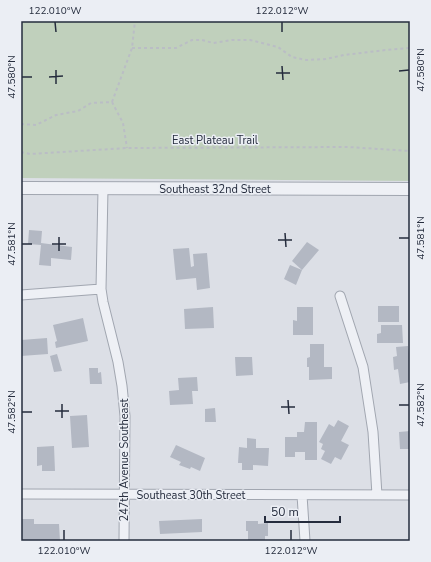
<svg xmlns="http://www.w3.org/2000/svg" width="431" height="562" font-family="'Nunito Sans',sans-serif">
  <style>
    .green { fill: #c0d0bc }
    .building { fill: #b3b8c3 }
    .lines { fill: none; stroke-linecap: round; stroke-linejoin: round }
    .minor-casing { stroke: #a1a6b0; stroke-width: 11 }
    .tertiary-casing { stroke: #a1a6b0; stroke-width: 14 }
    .path { stroke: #babdc5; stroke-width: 2; stroke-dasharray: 3 3; stroke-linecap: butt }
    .minor { stroke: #eef0f5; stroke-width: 9 }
    .tertiary { stroke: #eef0f5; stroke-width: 12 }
    .ticks { fill: none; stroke: #252c3d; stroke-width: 1.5 }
    .labels { text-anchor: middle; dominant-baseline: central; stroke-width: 3; stroke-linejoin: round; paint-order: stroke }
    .street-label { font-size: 11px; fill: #252c3d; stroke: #ebeef4 }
    .neatline { fill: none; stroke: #252c3d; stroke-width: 1.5 }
    .ticks-label { font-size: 10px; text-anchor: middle; fill: #252c3d }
  </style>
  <rect width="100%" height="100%" fill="#dcdfe6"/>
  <path class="green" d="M21 21H410V181L21 178Z"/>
  <path class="building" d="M29 230 42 231 41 243 72 247 71 260 51 258V266L39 265 41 245 28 244Z
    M307 242 319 250 302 270 292 261Z
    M189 248 191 267 194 266 193 254 207 253 210 288 197 290 196 278 176 280 173 249Z
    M290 265 302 270 296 285 284 279Z
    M378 306H399V322H378Z
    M213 307 214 328 185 329 184 309Z
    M297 307H313V335H293V320L297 321Z
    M83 318 88 341 56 348 55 342 57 341 53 325Z
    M381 325H402L403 343H377V334L381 333Z
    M47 338 48 354 21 356V340Z
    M310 344H324V367H332V379L309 380V367H307V358L310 357Z
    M408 346 410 360V382L400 384 398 369 394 370 393 357 397 356 396 347Z
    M57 354 62 371 54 372 50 356Z
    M235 357H252L253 375 236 376Z
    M89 368H98V373L101 372 102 384H90Z
    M197 377 198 391H192L193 404 170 405 169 391 179 390 178 378Z
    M215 408 216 422H205V409Z
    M87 415 89 447 72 448 70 416Z
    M338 420 349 426 341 441 349 445 341 460 335 457 331 464 321 459 325 451 321 449 323 444 319 442 329 424 334 427Z
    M305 422H317V460H305V452H295V457H285V437H297V432H304Z
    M410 431V449H400L399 432Z
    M247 438 256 439V448H269L268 466 253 465V470H242V463H238L239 447 247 448Z
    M176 445 205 458 200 471 191 467 190 469 179 465 181 462 170 457Z
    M54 446 55 471H42V465L37 466V447Z
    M21 519H34V524H59L60 541H21Z
    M202 519V532L160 534 159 521Z
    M246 521H258V524L268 523V536H265V541H248V531H246Z"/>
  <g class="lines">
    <g class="minor-casing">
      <path id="minor" d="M103 189 101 289 103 302 118 362 122 386 125 416 124 541
        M21 295 101 289
        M340 296 363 367 373 432 377 495
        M21 494 410 495
        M302 495 305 541"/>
    </g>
    <g class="tertiary-casing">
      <path id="tertiary" d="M21 188 410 189"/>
    </g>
    <path class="path" d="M132 48H176L192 40H202L213 43 232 40H250L278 47 292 57 306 60 326 59 344 55 386 50 410 48
      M112 102 132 48 135 21
      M21 124 36 125 56 115 78 111 91 103 112 102 123 123 127 148
      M21 152 30 154 127 148 348 147 410 151"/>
    <use href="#minor" class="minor"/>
    <use href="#tertiary" class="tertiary"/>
  </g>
  <path class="ticks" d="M55 22 56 32M282 22V32M282 66 283 80M56 70V84M399 71 409 70M276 73H290M22 77H32M49 77 63 76M285 233 286 247M59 237V251M399 238H409M278 240H292M22 244H32M52 244H66M288 400 289 414M62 404V418M399 405H409M281 407H295M55 411H69M22 412H32M64 530V540M291 530V540"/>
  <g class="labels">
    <g class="street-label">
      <text x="215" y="140">East Plateau Trail</text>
      <text x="215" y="189">Southeast 32nd Street</text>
      <text transform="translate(124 460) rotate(-90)">247th Avenue Southeast</text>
      <text x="191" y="495">Southeast 30th Street</text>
    </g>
  </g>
  <rect width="431" height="562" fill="none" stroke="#ebeef4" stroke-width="44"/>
  <path d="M265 516v6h75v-6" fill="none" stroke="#252c3d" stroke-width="2"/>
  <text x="271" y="516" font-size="12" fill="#252c3d" stroke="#ebeef4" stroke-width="3" paint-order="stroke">50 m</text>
  <rect x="22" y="22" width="387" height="518" class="neatline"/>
  <g class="ticks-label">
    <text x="55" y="14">122.010°W</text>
    <text x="282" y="14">122.012°W</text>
    <text transform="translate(420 70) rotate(-90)" y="4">47.580°N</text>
    <text transform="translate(11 77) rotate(-90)" y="4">47.580°N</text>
    <text transform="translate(420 238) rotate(-90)" y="4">47.581°N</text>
    <text transform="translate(11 244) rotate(-90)" y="4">47.581°N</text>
    <text transform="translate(420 405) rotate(-90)" y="4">47.582°N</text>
    <text transform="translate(11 412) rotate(-90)" y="4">47.582°N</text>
    <text x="64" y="554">122.010°W</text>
    <text x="291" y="554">122.012°W</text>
  </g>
</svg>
